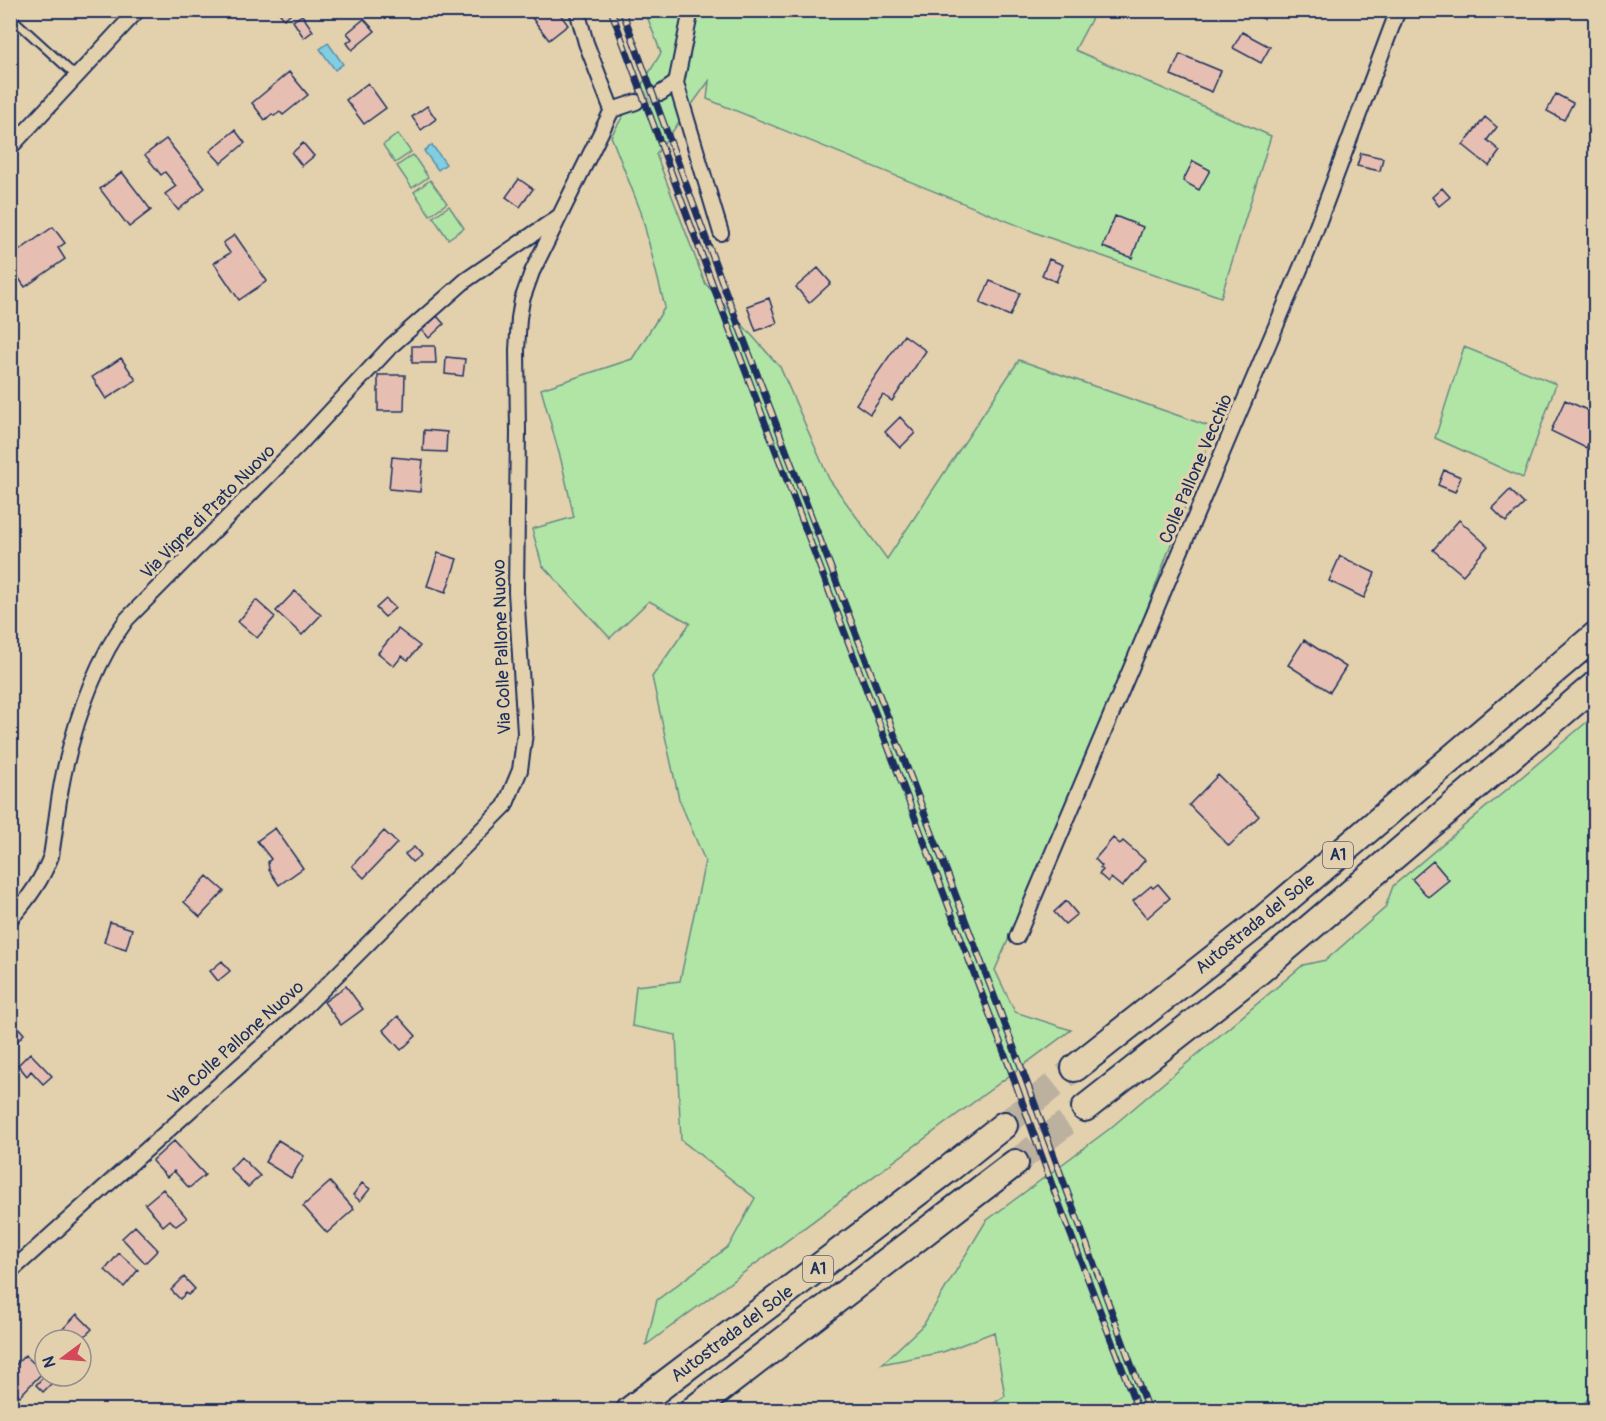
<svg xmlns="http://www.w3.org/2000/svg" width="1606" height="1421" font-family="Pangolin,sans-serif">
  <style>
    .green { fill: #b1e5a6; stroke: #668a82; stroke-width: 1.5 }
    .water { fill: #81cee1; stroke: #588ead; stroke-width: 1.5 }
    .building { fill: #e6bfb2; stroke: #1b2f5e; stroke-width: 1.5 }
    .lines { fill: none; stroke-linecap: round; stroke-linejoin: round }
    .minor-tunnel { stroke: #bbb19e; stroke-width: 14; stroke-dasharray: 14 7; stroke-linecap: butt }
    .motorway-tunnel { stroke: #bbb19e; stroke-width: 26; stroke-dasharray: 26 13; stroke-linecap: butt }
    .service-casing { stroke: #1b2f5e; stroke-width: 11 }
    .minor-casing { stroke: #1b2f5e; stroke-width: 18 }
    .motorway-casing { stroke: #1b2f5e; stroke-width: 30 }
    .service { stroke: #e3d1ae; stroke-width: 7 }
    .minor { stroke: #e3d1ae; stroke-width: 14 }
    .motorway { stroke: #e3d1ae; stroke-width: 26 }
    .rail-casing { stroke: #1b2f5e; stroke-width: 7 }
    .rail { stroke: #e3d1ae; stroke-width: 4.5; stroke-dasharray: 14; stroke-linecap: butt }
    .labels { text-anchor: middle; dominant-baseline: central; stroke-width: 6; stroke-linejoin: round; paint-order: stroke }
    .shield { fill: #e3d1ae; stroke: #576076; stroke-width: 1.5 }
    .shield-label { font-size: 16px; font-weight: bold; fill: #1b2f5e }
    .street-label { font-size: 18px; fill: #1b2f5e; stroke: #e3d1ae }
  </style>
  <rect width="100%" height="100%" fill="#e3d1ae"/>
  <filter id="ink" filterUnits="userSpaceOnUse"><feTurbulence type="fractalNoise" baseFrequency=".0167" numOctaves="2"/><feDisplacementMap in="SourceGraphic" scale="12" xChannelSelector="R" yChannelSelector="G"/><feConvolveMatrix kernelMatrix="1 2 1 2 8 2 1 2 1" color-interpolation-filters="sRGB"/></filter>
  <g filter="url(#ink)">
    <path class="green" d="M645 11H1091L1095 12 1075 50 1271 136 1221 297 1044 236 707 99 709 81 656 154 705 283 780 367 829 479 887 559 1019 360 1214 428 1114 698 995 970 1015 1012 1071 1030 646 1345 657 1300 729 1246 755 1198 681 1140 676 1035 632 1026 636 986 680 981 705 861 679 799 652 677 690 623 649 601 610 638 542 565 532 529 574 517 561 460 541 389 632 359 665 307 641 212 611 136 661 53Z
      M398 134 411 152 395 163 383 145Z
      M413 155 428 177 412 188 397 166Z
      M430 180 447 203 430 215 414 192Z
      M449 206 464 228 448 239 433 217Z
      M1464 347 1556 384 1523 478 1435 438Z
      M1595 715 1596 1390 1578 1410H983L1005 1396 994 1332 943 1352 882 1364 924 1324 986 1221 1108 1130 1303 965 1326 960 1385 908 1393 886Z"/>
    <path class="water" d="M328 43 343 64 335 70 320 49Z
      M432 145 446 164 438 170 424 151Z"/>
    <path class="building" d="M277 10H295L284 19Z
      M533 10H557L568 25 549 40 529 14Z
      M1242 10H1267L1264 19Z
      M302 15 313 31 304 38 293 21Z
      M364 19 375 31 352 50 347 43 352 39 347 33Z
      M1242 32 1270 47 1261 63 1233 48Z
      M1180 54 1221 71 1212 92 1171 75Z
      M289 72 308 95 283 115 280 112 274 116 272 114 265 120 252 103Z
      M368 83 386 108 364 124 346 100Z
      M1556 94 1573 103 1564 120 1547 111Z
      M427 106 436 119 421 130 412 117Z
      M1485 117 1497 127 1487 140 1500 151 1489 166 1463 145Z
      M235 130 245 143 221 163 210 151Z
      M166 139 205 188 178 210 165 194 176 186 165 172 161 175 145 155Z
      M303 143 314 156 302 166 292 153Z
      M1361 153 1383 158 1380 171 1357 166Z
      M1193 161 1210 170 1199 190 1183 181Z
      M122 172 151 210 129 227 100 189Z
      M519 179 533 189 520 207 506 197Z
      M1442 188 1450 197 1439 206 1432 197Z
      M1115 216 1143 227 1132 258 1103 247Z
      M53 227 65 243 58 248 65 259 25 287 10 266V257Z
      M235 235 267 281 239 300 214 263 230 253 223 243Z
      M1049 259 1063 265 1056 282 1042 275Z
      M818 268 831 283 809 303 796 287Z
      M990 281 1020 293 1010 316 980 303Z
      M769 298 777 323 756 331 747 306Z
      M437 316 444 324 429 338 422 330Z
      M904 335 926 351 892 401 883 395 870 414 856 404Z
      M1594 337 1596 338V352L1588 348Z
      M412 346H435L436 363H412Z
      M446 357 465 359 463 376 445 374Z
      M121 358 136 380 106 399 92 377Z
      M378 375H405L404 411H378Z
      M1565 400 1596 414V428L1586 448 1551 431Z
      M900 417 915 433 900 448 885 432Z
      M424 430 447 432 446 452 423 451Z
      M392 457 423 460 420 492 389 489Z
      M1444 470 1461 477 1455 492 1438 485Z
      M1510 490 1524 504 1506 522 1492 508Z
      M1459 520 1488 546 1463 575 1433 550Z
      M438 553 457 559 446 592 427 586Z
      M1340 556 1375 573 1364 598 1329 581Z
      M295 591 321 615 302 635 276 611Z
      M386 599 395 608 385 617 376 608Z
      M256 600 275 617 257 638 238 622Z
      M398 629 420 646 408 660 402 656 394 666 378 653Z
      M1304 640 1346 667 1330 692 1288 665Z
      M1218 775 1259 816 1229 846 1189 805Z
      M275 828 303 868 279 885 269 870 268 862 271 859 257 841Z
      M384 831 397 843 364 878 352 866Z
      M1113 838 1120 844 1123 841 1145 860 1122 887 1111 878 1108 882 1099 874 1103 870 1100 868 1102 866 1095 859Z
      M414 847 421 855 412 862 405 854Z
      M1433 861 1449 880 1428 897 1412 879Z
      M207 876 224 891 200 917 184 902Z
      M1158 884 1170 898 1147 918 1133 901 1151 886 1153 888Z
      M1066 901 1077 914 1065 924 1054 912Z
      M110 922 132 929 126 949 104 942Z
      M222 961 230 971 218 981 210 971Z
      M346 986 363 1009 341 1025 324 1002Z
      M398 1016 416 1036 401 1050 383 1030Z
      M17 1026 24 1034 15 1044 10 1039V1032Z
      M30 1053 52 1076 43 1084 31 1071 27 1076 18 1065Z
      M278 1140 304 1156 291 1178 265 1162Z
      M174 1141 205 1175 189 1188 174 1171 167 1177 152 1161Z
      M241 1157 260 1176 248 1187 230 1169Z
      M330 1182 354 1209 327 1233 303 1206Z
      M362 1183 370 1189 360 1201 353 1195Z
      M163 1189 187 1218 176 1226 170 1220 163 1226 145 1204Z
      M135 1226 158 1250 145 1263 122 1238Z
      M119 1253 138 1270 124 1287 105 1270Z
      M184 1277 195 1289 188 1295 186 1293 180 1299 171 1290Z
      M77 1314 92 1329 81 1340H70L61 1331Z
      M25 1355 43 1372 20 1396 10 1387V1371Z
      M44 1376 52 1383 43 1392 36 1385Z"/>
    <g class="lines">
      <path class="minor-tunnel" d="M636 102 661 93"/>
      <path class="motorway-tunnel" d="M1004 1125 1075 1068
        M1015 1163 1085 1108"/>
      <g class="service-casing">
        <path id="service" d="M10 16 76 76"/>
      </g>
      <g class="minor-casing">
        <path id="minor" d="M676 83 721 233
          M661 93 676 83 691 10
          M612 110 636 102
          M10 148 138 10
          M10 919C28 900 42 880 51 856 56 827 58 797 65 768 77 716 95 662 127 619L300 444 391 346 466 280 558 217
          M1017 937 1307 253 1398 10
          M10 1272 300 1012 505 806 520 770 525 733 516 592 518 432 517 350 519 318 522 300 532 272 612 110 586 43 577 10"/>
      </g>
      <g class="motorway-casing">
        <path id="motorway" d="M1075 1068 1261 921 1596 635
          M1085 1108 1258 972 1596 684
          M630 1410 950 1168 1004 1125
          M693 1410 1015 1163"/>
      </g>
      <use href="#service" class="service"/>
      <use href="#minor" class="minor"/>
      <use href="#motorway" class="motorway"/>
      <g class="rail-casing">
        <path id="rail" d="M611 10 714 288 1010 1068 1055 1193 1138 1410
          M622 10 722 282 1020 1064 1148 1410"/>
      </g>
      <use href="#rail" class="rail"/>
    </g>
  </g>
  <g class="labels">
    <g class="shield">
      <rect x="1323" y="842" width="30" height="26" rx="4.5"/>
      <rect x="803" y="1256" width="30" height="26" rx="4.5"/>
    </g>
    <g class="shield-label">
      <text x="1338" y="855">A1</text>
      <text x="818" y="1269">A1</text>
    </g>
    <g class="street-label">
      <text transform="translate(1196 469) rotate(-67)">Colle Pallone Vecchio</text>
      <text transform="translate(208 512) rotate(-45)">Via Vigne di Prato Nuovo</text>
      <text transform="translate(502 647) rotate(-92)">Via Colle Pallone Nuovo</text>
      <text transform="translate(1255 924) rotate(-39)">Autostrada del Sole</text>
      <text transform="translate(236 1043) rotate(-42)">Via Colle Pallone Nuovo</text>
      <text transform="translate(732 1334) rotate(-37)">Autostrada del Sole</text>
    </g>
  </g>
  <rect width="1606" height="1421" fill="none" stroke="#e3d1ae" stroke-width="36"/>
  <rect x="18" y="18" width="1570" height="1385" fill="none" stroke="#1b2f5e" stroke-width="2" filter="url(#ink)"/>
  <g transform="translate(63 1358) rotate(254)"><circle r="28" fill="#e3d1ae" stroke="#93908e" stroke-width="1.5"/>
  <path d="M0-4.5L10 22L0 15L-10 22Z" fill="#d1495b"/>
  <text y="-9" font-size="16" font-weight="bold" text-anchor="middle" fill="#1b2f5e">N</text>
  </g>
</svg>
